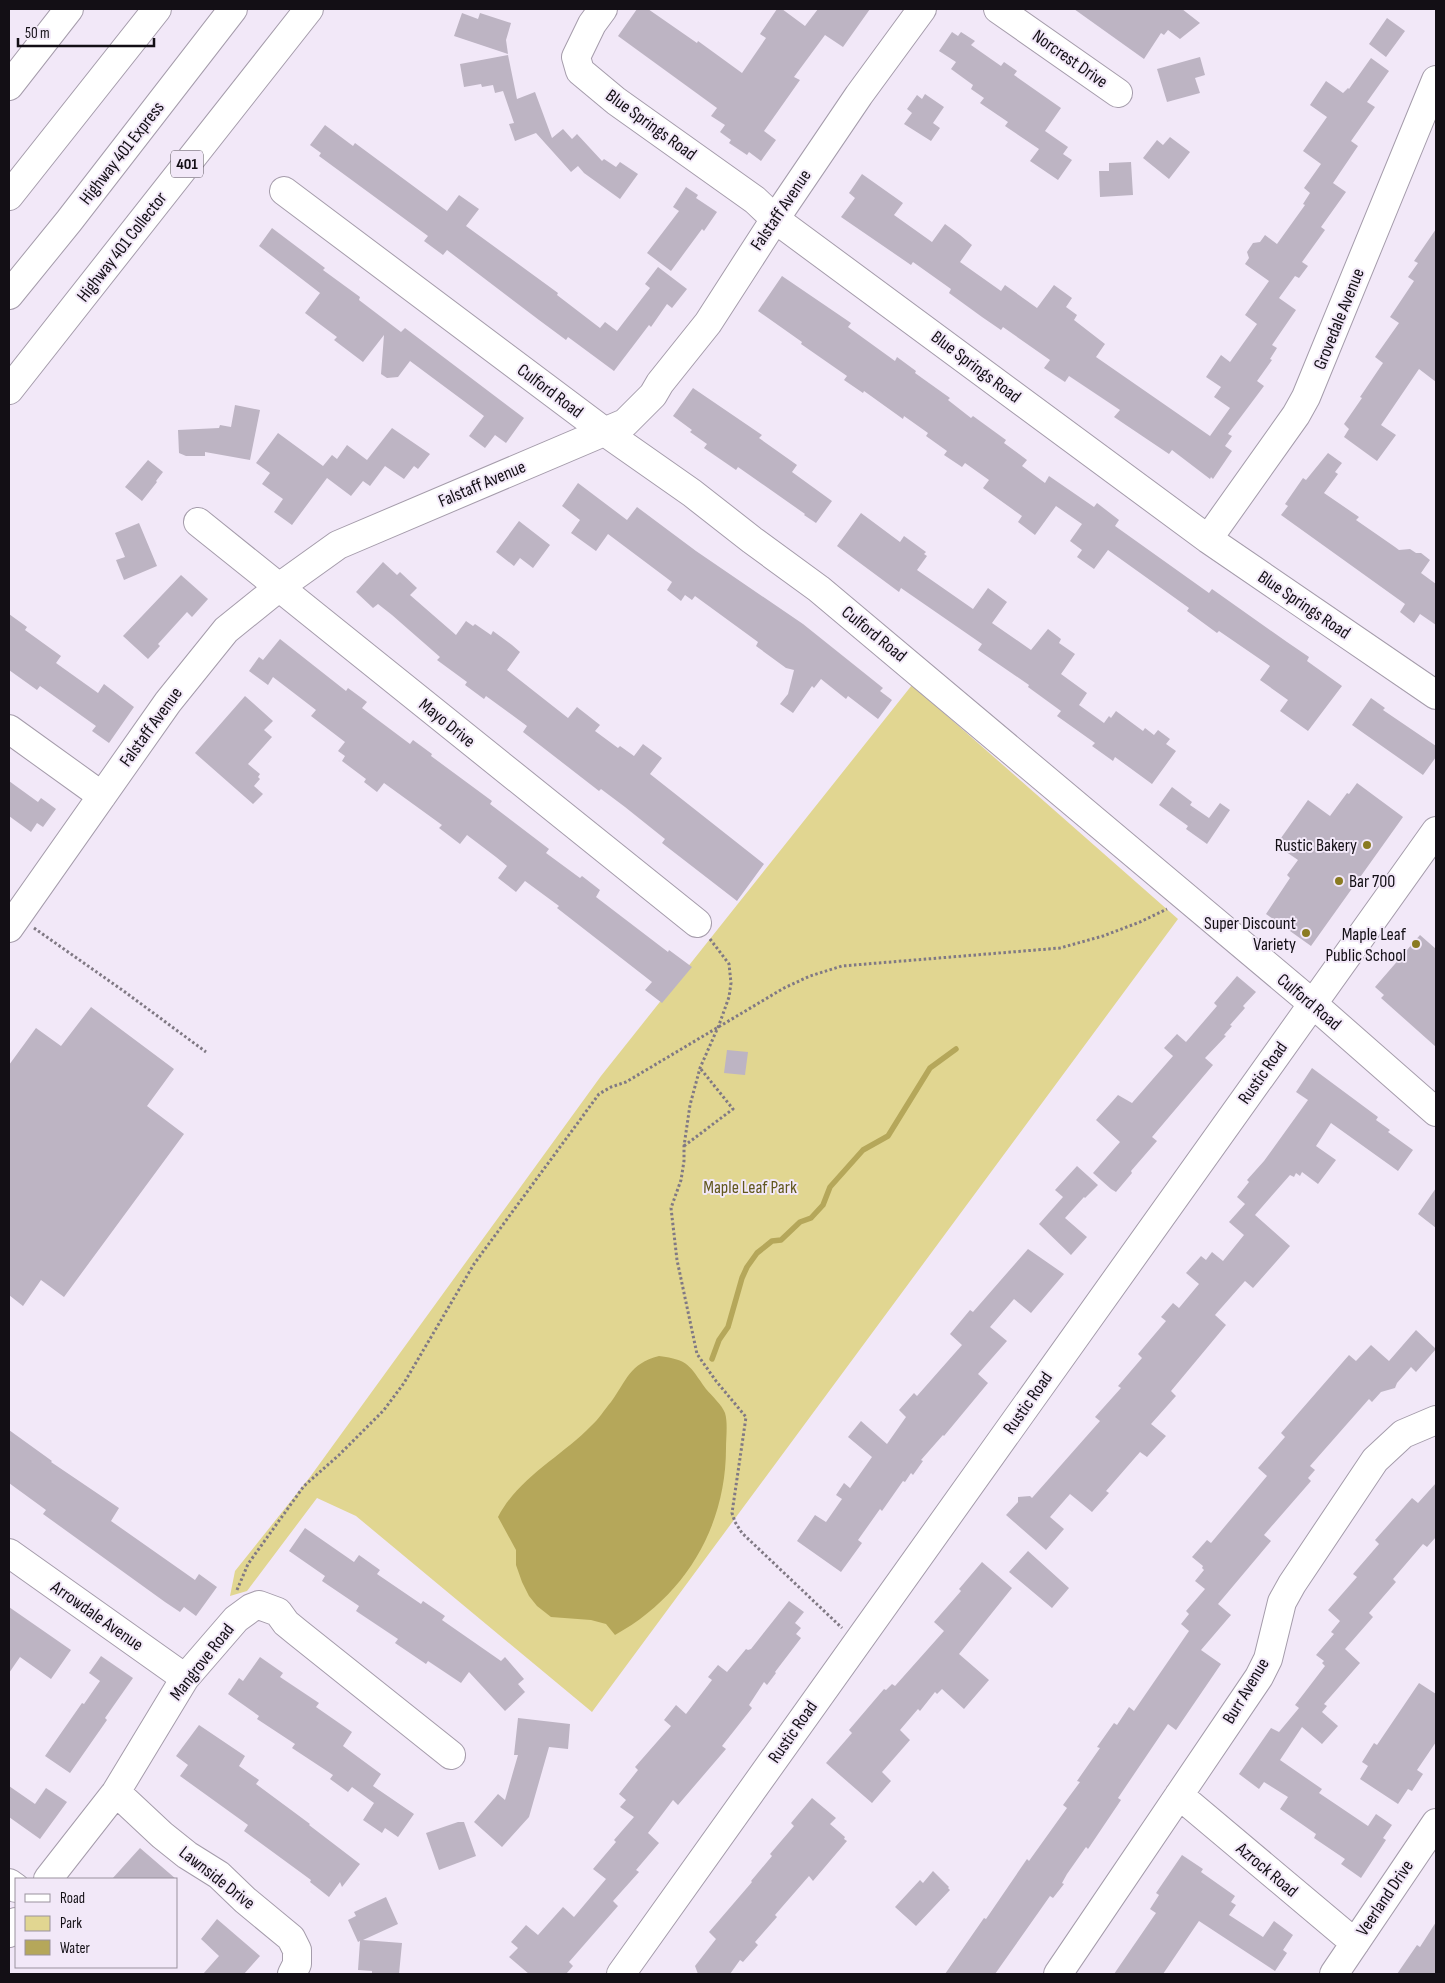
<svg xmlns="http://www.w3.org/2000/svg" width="1445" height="1983" font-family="'Sofia Sans Condensed',sans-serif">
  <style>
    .green { fill: #e1d691 }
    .water { fill: #b5a75a }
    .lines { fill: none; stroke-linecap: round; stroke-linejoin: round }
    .stream { stroke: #b5a75a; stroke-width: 5.5 }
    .building { fill: #bdb4c3 }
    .minor-casing { stroke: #a59cab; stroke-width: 30 }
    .highway-casing { stroke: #a59cab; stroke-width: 30 }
    .path { stroke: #807984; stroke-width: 3; stroke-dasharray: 2.5 2.5; stroke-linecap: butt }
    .minor { stroke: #fff; stroke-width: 28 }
    .highway { stroke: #fff; stroke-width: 28 }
    .poi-dot { fill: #8a7b21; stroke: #f2e8f8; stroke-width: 2 }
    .labels { text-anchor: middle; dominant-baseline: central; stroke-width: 4; stroke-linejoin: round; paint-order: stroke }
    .shield { fill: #f2e8f8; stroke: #565059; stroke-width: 1 }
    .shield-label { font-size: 16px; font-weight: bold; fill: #130f15 }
    .street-label { font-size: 18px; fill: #130f15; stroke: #f2e8f8 }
    .poi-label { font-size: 18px; fill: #130f15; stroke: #f2e8f8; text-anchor: end }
    .park-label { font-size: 18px; fill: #62581e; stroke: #f2e8f8 }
  </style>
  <rect width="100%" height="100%" fill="#f2e8f8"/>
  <path class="green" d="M912 685 1178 919 592 1712 356 1516 317 1498 247 1591 230 1596 235 1571 310 1477 601 1076Z"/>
  <path class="water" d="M659 1356C689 1360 689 1365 706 1389 712 1396 722 1405 725 1413 728 1423 726 1438 726 1448 726 1528 684 1597 615 1635L606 1624 591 1620 551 1617 537 1606 529 1596 522 1582 516 1565V1550L498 1517C518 1478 562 1456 591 1426 599 1419 604 1410 611 1402 627 1380 629 1364 659 1356Z"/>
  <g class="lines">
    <path class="stream" d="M712 1359 719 1340 728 1327 742 1278 747 1267 757 1253 772 1241 781 1240 800 1222 811 1218 823 1205 830 1187 863 1150 888 1136 930 1068 956 1049"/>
  </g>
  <path class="building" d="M637 9H648L697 43 698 41 742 73 766 38 760 34 777 9H782L805 26 818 9H870L843 47 825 35 794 77 800 80 764 131 776 140 761 161 749 152 747 155 729 143 731 140 720 132 725 125 711 116 717 108 618 36Z
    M1074 9H1182L1200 23 1180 39 1168 30 1164 35 1161 33 1144 59Z
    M462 13 478 19 480 13 511 23 506 40 508 54 454 36Z
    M1387 18 1405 31 1386 57 1369 44Z
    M952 32 958 36 961 32 975 41 971 45 1001 66 1004 62 1017 71 1014 75 1061 108 1045 131 1068 147 1063 154 1072 160 1058 180 1030 161 1039 149 1005 126 1008 122 980 103 984 98 971 89 973 85 951 69 956 62 939 51Z
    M508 55 517 99 535 92 552 138 563 129 572 139 577 134 602 161 604 159 616 167 620 162 638 174 620 199 584 173 578 166 571 172 536 133 515 141 509 124 514 123 503 91 495 93 493 85 482 87 481 84 464 87 460 64Z
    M1200 57 1205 75 1195 78 1200 93 1167 102 1157 69Z
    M1371 58 1389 71 1367 102 1375 107 1351 141 1358 146 1333 183 1346 192 1321 227 1325 230 1302 262 1308 266 1299 278 1295 276 1279 298 1296 310 1272 345 1277 348 1270 359 1272 360 1257 381 1264 386 1228 434 1232 436 1225 446 1232 451 1213 479 1211 477 1210 479 1172 450 1169 454 1114 417 1120 410 1069 376 1065 382 1044 368 1050 360 1003 327 1001 330 982 317 949 293 951 289 913 262 911 265 841 217 855 198 849 193 862 174 903 203 894 215 932 242 945 224 960 235 972 245 960 262 1001 291 1005 285 1037 308 1054 285 1072 298 1066 307 1077 315 1074 320 1105 344 1096 357 1210 436 1230 408 1214 397 1221 387 1206 377 1221 355 1230 362 1257 324 1245 315 1269 281 1245 264 1249 258 1247 252 1253 243 1260 242 1265 235 1277 244 1305 205 1303 204 1310 193 1304 188 1321 164 1303 151 1327 117 1310 105 1326 81 1343 93 1348 88 1349 89Z
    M925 94 944 107 933 123 940 128 931 141 904 124 912 113 907 109 917 95 922 99Z
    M325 125 353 146 355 143 447 211 459 195 479 209 466 226 558 293 557 295 600 328 605 322 617 331 650 288 645 284 658 267 687 289 672 308 667 304 651 327 649 325 614 371 568 337 566 340 539 320 447 250 443 255 424 241 428 236 319 156 321 153 310 145Z
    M1170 137 1190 152 1169 179 1143 158 1157 140 1163 145Z
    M1131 162 1133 195 1100 197 1099 171H1109V163Z
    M686 187 698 195 696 198 717 212 704 231 702 229 671 271 647 253 679 211 673 207Z
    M272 228 325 268 323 270 360 297 359 300 401 332 405 328 524 418 506 443 495 435 485 448 469 436 484 416 410 361 398 377 387 378 381 374 384 335 363 362 334 340 337 337 305 313 320 293 259 246Z
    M1436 229V382L1419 369 1381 425 1396 435 1377 461 1344 437 1349 429 1344 424 1362 398 1360 397 1383 363 1375 357 1399 323 1390 317 1414 281 1408 277 1418 263 1414 261Z
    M782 276 851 323 848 327 895 361 897 357 916 371 915 373 950 398 948 400 971 418 973 416 1006 440 1004 443 1027 460 1022 466 1045 483 1049 476 1094 507 1097 503 1119 520 1115 526 1209 593 1212 589 1287 642 1309 657 1307 661 1342 686 1308 731 1280 711 1288 700 1260 680 1270 666 1219 631 1217 633 1187 611 1189 608 1108 550 1094 569 1077 557 1082 550 1070 541 1082 524 1056 506 1035 535 1018 522 1022 516 983 488 989 480 965 463 962 467 944 455 947 451 926 436 928 433 904 416 903 419 864 391 863 393 844 380 847 376 801 344 802 342 758 311Z
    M693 388 762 435 759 438 797 465 792 472 832 501 816 523 804 515 805 514 738 467 736 470 704 448 707 444 690 432 692 430 673 416Z
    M235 405 260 410 250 460 205 452V456H186L179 453 178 430 219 428 220 425 231 427Z
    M392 428 430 454 418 469 414 466 404 479 385 466 370 486 363 481 351 496 327 478 292 525 274 512 283 499 262 484 270 473 256 463 278 433 323 466 332 455 337 459 347 445 367 460Z
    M1328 453 1342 463 1335 472 1338 474 1324 493 1359 517 1356 520 1395 547 1399 550 1410 549 1416 553H1421L1430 560 1421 573 1436 584V625L1420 614 1414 623 1400 612 1405 604 1281 515 1288 506 1285 504 1303 478 1306 480Z
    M148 460 163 472 156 481 157 482 142 501 125 487Z
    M578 483 627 520 637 507 696 551 803 624 883 688 880 691 892 700 878 719 848 696 846 699 821 679 814 688 812 686 793 713 780 704 788 694 794 670 786 668 756 646 758 642 695 596 692 600 685 595 681 601 667 590 672 582 608 534 596 551 571 533 580 520 562 506Z
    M861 513 900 542 904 536 926 552 924 554 927 556 917 570 973 609 988 588 1007 602 992 623 1031 650 1048 629 1061 639 1059 643 1075 654 1061 674 1087 693 1079 705 1104 723 1109 716 1111 718 1116 711 1143 731 1145 728 1154 735 1158 730 1170 739 1166 744 1176 751 1152 784 1115 757 1113 761 1092 746 1095 743 1057 716 1061 711 1028 687 1029 685 978 650 982 644 901 588 899 592 837 546Z
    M519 521 550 545 533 568 520 558 514 566 496 552Z
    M139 523 157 566 124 580 116 560 125 557 115 533Z
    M383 562 397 575 400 572 417 588 410 595 456 635 466 621 473 626 475 624 491 635 493 631 512 645 520 652 507 670 568 718 577 707 600 725 595 731 618 748 620 746 634 756 643 744 662 758 650 774 764 864 737 901 662 843 665 839 625 807 601 789 599 791 523 732 527 726 486 696 484 699 465 685 467 682 437 660 440 657 392 615 378 604 373 608 356 592Z
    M181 575 208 599 192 617 187 612 158 644 160 646 148 659 123 636Z
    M9 614 27 627 25 630 61 656 56 663 98 693 104 684 134 707 109 743 92 731 96 726 40 686 37 690 9 670Z
    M280 639 346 691 348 688 367 702 362 708 410 744 413 740 432 754 431 756 492 801 490 804 549 849 546 853 580 878 582 876 600 890 596 897 668 952 669 950 692 967 662 1003 645 990 652 982 557 908 559 906 525 881 516 892 498 878 507 866 496 857 467 835 460 844 439 828 442 825 384 783 377 792 364 782 366 779 342 761 345 756 338 751 345 742 311 716 316 710 273 677 268 685 249 671 259 657 263 660Z
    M245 696 273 721 264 730 272 737 248 764 260 774 258 777 260 779 254 786 263 794 253 804 195 753Z
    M1371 698 1385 708 1383 710 1436 746V757L1423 775 1352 725Z
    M9 781 38 802 41 798 56 809 43 827 37 823 31 832 9 816Z
    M1357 783 1403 817 1311 946 1266 914 1290 878 1287 875 1298 860 1276 845 1308 800 1330 816 1347 793 1349 794Z
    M1172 787 1192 802 1190 805 1209 818 1220 803 1230 810 1207 844 1186 829 1188 826 1159 805Z
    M1420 935 1436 949V1047L1381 998 1384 995 1375 987Z
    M1237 976 1256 992 1243 1006 1245 1008 1230 1025 1232 1026 1224 1035 1226 1036 1205 1058 1213 1065 1152 1137 1157 1141 1131 1171 1132 1173 1116 1192 1111 1189 1093 1173 1120 1142 1096 1120 1118 1095 1132 1103 1173 1056 1164 1048 1177 1034 1186 1042 1217 1006 1214 1003Z
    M91 1007 174 1069 147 1106 184 1134 64 1297 41 1280 23 1306 9 1295V1065L36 1028 61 1046Z
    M727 1050 748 1052 745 1075 724 1073Z
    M1312 1068 1378 1117 1376 1120 1390 1130 1388 1132 1413 1150 1398 1171 1331 1123 1316 1146 1336 1160 1318 1184 1302 1172 1300 1176 1296 1173 1294 1177 1290 1175 1255 1215 1290 1246 1253 1288 1245 1281 1215 1315 1226 1325 1171 1391 1176 1396 1151 1424 1166 1436 1147 1457 1140 1452 1106 1491 1109 1493 1092 1512 1070 1494 1050 1517 1064 1529 1046 1550 1006 1515 1018 1502V1497L1030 1496 1032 1498 1100 1421 1095 1417 1121 1388 1118 1386 1142 1358 1138 1354 1166 1321 1161 1317 1173 1303 1179 1308 1199 1284 1186 1273 1201 1256 1206 1260 1212 1252 1223 1261 1244 1235 1229 1222 1245 1204 1237 1197 1249 1182 1247 1180 1264 1161 1308 1100 1296 1092Z
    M1077 1166 1098 1185 1085 1198 1084 1197 1065 1218 1087 1237 1071 1255 1039 1224 1063 1197 1055 1190Z
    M1436 1188V1228L1418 1214Z
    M1028 1249 1064 1274 1031 1313 1014 1299 990 1327 1007 1341 978 1374 988 1383 944 1436 943 1435 921 1460 923 1461 913 1475 911 1473 905 1482 903 1481 882 1511 880 1509 858 1540 862 1543 841 1572 797 1541 815 1515 826 1522 842 1499 836 1495 844 1483 850 1488 872 1457 848 1437 861 1421 887 1444 906 1417 899 1410 914 1393 917 1396 962 1345 950 1334 970 1310 973 1312Z
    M1416 1330 1436 1349 1416 1372 1411 1367 1397 1383 1395 1388 1381 1392 1372 1402 1369 1399 1310 1466 1315 1470 1308 1478 1311 1481 1264 1535 1271 1541 1218 1604 1231 1615 1201 1650 1221 1664 1176 1730 1168 1724 1118 1798 1121 1800 1088 1849 1086 1847 1067 1874 1062 1883 1064 1884 1053 1898 1050 1896 995 1974H945L984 1918 986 1919 1027 1859 1029 1861 1067 1808 1063 1805 1080 1782 1077 1781 1100 1748 1097 1747 1114 1723 1117 1725 1129 1707 1134 1711 1189 1631 1181 1624 1189 1614 1186 1611 1205 1589 1195 1581 1204 1570 1202 1568 1203 1566 1192 1557 1207 1540 1211 1543 1267 1476 1258 1468 1285 1437 1281 1433 1349 1355 1356 1361 1371 1345 1389 1361Z
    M9 1430 52 1461 51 1462 119 1508 111 1521 195 1580 199 1574 217 1587 196 1616 184 1607 180 1612 165 1602 43 1514 46 1510 9 1483Z
    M1436 1483V1537L1427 1547 1423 1544 1393 1579 1396 1582 1369 1613 1373 1617 1345 1649 1360 1663 1324 1704 1327 1706 1322 1712 1338 1726 1322 1744 1302 1727 1280 1760 1322 1789 1319 1793 1368 1826 1376 1814 1392 1825 1383 1838 1386 1840 1361 1878 1341 1864 1345 1859 1314 1838 1316 1834 1280 1809 1288 1797 1264 1782 1259 1789 1239 1774 1271 1728 1279 1732 1299 1708 1295 1705 1325 1666 1322 1663 1324 1661 1316 1655 1334 1634 1331 1632 1340 1621 1328 1610 1357 1577 1353 1574 1379 1544 1375 1540 1412 1498 1418 1503Z
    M305 1528 354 1562 359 1555 380 1570 377 1574 421 1604 423 1601 445 1616 442 1620 501 1661 505 1657 524 1679 518 1684 525 1692 505 1711 469 1672 461 1683 428 1661 426 1664 395 1643 398 1639 356 1611 359 1606 322 1581 325 1576 289 1551Z
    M1028 1551 1069 1588 1052 1608 1009 1572Z
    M982 1562 1012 1588 959 1654 989 1680 964 1709 942 1689 937 1694 935 1692 920 1711 918 1709 900 1730 910 1740 882 1772 891 1781 872 1803 826 1763 852 1733 849 1730 884 1689 886 1690 892 1684 895 1686 944 1631 934 1622 961 1591 959 1589Z
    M789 1601 804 1612 795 1623 801 1628 796 1634 801 1638 775 1672 776 1673 767 1685 764 1682 749 1705 752 1708 722 1746 726 1749 678 1805 673 1800 648 1833 659 1843 636 1870 639 1872 613 1901 618 1906 569 1962 573 1966 566 1974H529L509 1957 518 1948 511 1942 526 1925 538 1935 563 1907 574 1917 606 1879 593 1869 616 1842 614 1840 634 1817 620 1807 626 1800 619 1794 638 1770 635 1767 671 1726 664 1720 676 1705 686 1714 712 1680 708 1677 718 1665 727 1672 746 1649 748 1650 751 1649Z
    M9 1607 71 1650 51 1679 20 1657 9 1673Z
    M101 1656 133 1678 105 1718 107 1720 70 1773 45 1756 82 1703 84 1704 100 1681 89 1673Z
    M260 1657 283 1673 280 1677 319 1703 316 1707 352 1732 343 1746 381 1774 373 1786 414 1814 398 1837 385 1828 382 1833 363 1820 374 1803 352 1787 348 1792 330 1779 333 1775 292 1748 295 1744 257 1719 259 1716 228 1694 239 1678 243 1681Z
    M1419 1683 1436 1694V1742L1417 1770 1423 1774 1412 1791 1408 1789 1398 1804 1360 1779 1368 1766 1362 1762 1374 1743 1377 1745Z
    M518 1718 570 1724 568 1749 549 1747 529 1817 502 1847 474 1822 498 1794 505 1800 518 1755H514Z
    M199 1725 245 1756 239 1766 259 1780 256 1784 310 1824 309 1825 360 1864 342 1887 340 1882 329 1897 310 1882 311 1880 244 1831 248 1825 180 1776 188 1765 176 1756Z
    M9 1786 35 1804 46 1788 67 1802 40 1839 9 1817Z
    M812 1798 836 1818 830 1824 845 1837 844 1839 847 1841 813 1881 809 1876 775 1915 777 1917 755 1942 758 1945 743 1962 740 1960 730 1974H698L695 1966 716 1939 709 1932 752 1882 751 1881 772 1856 770 1854 794 1826 791 1823Z
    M458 1822H464L476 1856 439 1870 426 1833Z
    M140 1848 176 1879H112Z
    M1182 1855 1203 1869 1201 1872 1235 1896 1231 1902 1236 1905 1229 1915 1263 1937 1274 1921 1293 1935 1283 1950 1287 1953 1275 1971 1199 1921 1163 1974H1114L1156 1913 1150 1909 1159 1895 1156 1893Z
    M933 1871 949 1887 948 1888 950 1890 916 1926 895 1907 920 1880 923 1883Z
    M386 1897 398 1924 363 1940 402 1943 399 1974H377L372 1973V1971L358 1970 360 1941 358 1942 348 1920 356 1916 354 1912Z
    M217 1919 260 1956 244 1974H203L219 1956 201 1939Z
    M1436 1922V1974H1397L1417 1945 1420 1947Z"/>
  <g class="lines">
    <g class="minor-casing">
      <path id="minor" d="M603 9 592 24 576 57 580 71 616 101 755 200 775 219 1208 539 1436 695
        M998 9 1118 93
        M284 191 605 432 692 493 752 540 819 589 1313 1004 1436 1112
        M198 522 697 923
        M1208 539 1296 415 1306 397 1436 80
        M9 729 102 796
        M9 928 168 702 226 630 278 588 338 545 625 423 653 395 660 383 708 323 775 219 859 95 922 9
        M9 1553 185 1678
        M116 1792 162 1835 187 1855 219 1875 245 1900 291 1938 297 1950V1964L292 1974
        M1179 1795 1355 1943
        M48 1879 116 1792 185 1678 236 1619 251 1608 259 1605 278 1612 286 1623 297 1632 451 1755
        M9 1883 16 1888
        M9 1933 16 1922
        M621 1974 1436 831
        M1058 1974 1259 1677 1268 1659 1282 1602 1292 1584 1375 1460 1403 1434 1436 1420
        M1334 1974 1436 1823"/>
    </g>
    <g class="highway-casing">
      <path id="highway" d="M9 86 69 9
        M9 196 157 9
        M9 295 69 221 233 9
        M9 390 309 9"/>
    </g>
    <path class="path" d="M34 928 125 992 206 1052
      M710 939 729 964 731 983 729 997 719 1025 700 1068 690 1105 684 1146V1161L681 1180 671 1208 677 1260 697 1354 716 1381 746 1417 732 1513 735 1522 742 1533 842 1628
      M684 1146 733 1109 700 1068
      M237 1590 248 1564 304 1486 339 1455 384 1410 404 1383 474 1264 599 1094 611 1087 626 1082 784 988 810 976 842 966 1060 948 1103 936 1140 922 1167 909"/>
    <use href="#minor" class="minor"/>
    <use href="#highway" class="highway"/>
  </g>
  <g class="poi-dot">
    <circle cx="1367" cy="845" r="5"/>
    <circle cx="1339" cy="881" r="5"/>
    <circle cx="1306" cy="933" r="5"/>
    <circle cx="1416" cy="944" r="5"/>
  </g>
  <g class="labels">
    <rect class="shield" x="171" y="150.5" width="32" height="27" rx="4"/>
    <g class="shield-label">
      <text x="187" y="164">401</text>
    </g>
    <g class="street-label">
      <text transform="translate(1070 59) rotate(35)">Norcrest Drive</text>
      <text transform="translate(651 125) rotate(36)">Blue Springs Road</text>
      <text transform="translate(122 153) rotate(-52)">Highway 401 Express</text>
      <text transform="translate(781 210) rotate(-56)">Falstaff Avenue</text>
      <text transform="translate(122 247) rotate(-52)">Highway 401 Collector</text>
      <text transform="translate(1339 319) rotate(-68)">Grovedale Avenue</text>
      <text transform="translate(976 367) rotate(37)">Blue Springs Road</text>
      <text transform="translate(550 391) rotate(37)">Culford Road</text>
      <text transform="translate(482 484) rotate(-23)">Falstaff Avenue</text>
      <text transform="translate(1304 605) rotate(34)">Blue Springs Road</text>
      <text transform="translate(874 634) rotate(39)">Culford Road</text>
      <text transform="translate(447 723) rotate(39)">Mayo Drive</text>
      <text transform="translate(151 727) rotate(-54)">Falstaff Avenue</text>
      <text transform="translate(1309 1002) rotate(40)">Culford Road</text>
      <text transform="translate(1263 1073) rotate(-55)">Rustic Road</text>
      <text transform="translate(1028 1403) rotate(-55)">Rustic Road</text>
      <text transform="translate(97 1616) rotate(35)">Arrowdale Avenue</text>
      <text transform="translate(202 1662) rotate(-52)">Mangrove Road</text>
      <text transform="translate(1246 1691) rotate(-59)">Burr Avenue</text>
      <text transform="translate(793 1732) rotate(-55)">Rustic Road</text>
      <text transform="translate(1267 1870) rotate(40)">Azrock Road</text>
      <text transform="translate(217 1878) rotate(38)">Lawnside Drive</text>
      <text transform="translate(1385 1898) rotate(-56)">Veerland Drive</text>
    </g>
    <g class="poi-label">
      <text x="1357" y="845">Rustic Bakery</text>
      <text x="1349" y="881" text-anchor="start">Bar 700</text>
      <text x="1296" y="923">Super Discount<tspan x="1296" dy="21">Variety</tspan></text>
      <text x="1406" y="934">Maple Leaf<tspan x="1406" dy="21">Public School</tspan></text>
    </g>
    <g class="park-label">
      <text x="750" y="1187">Maple Leaf Park</text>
    </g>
  </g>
  <rect width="1445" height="1983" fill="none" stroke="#130f15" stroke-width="20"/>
  <rect x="15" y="1878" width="162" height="90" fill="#f2e8f8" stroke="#99919d"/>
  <rect x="25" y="1894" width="25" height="8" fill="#ffffff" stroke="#99919d"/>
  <text x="60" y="1903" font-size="15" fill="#130f15">Road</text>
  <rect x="25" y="1916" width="25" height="15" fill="#e1d691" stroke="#99919d"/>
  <text x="60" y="1928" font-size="15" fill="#130f15">Park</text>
  <rect x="25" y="1940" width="25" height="15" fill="#b5a75a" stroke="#99919d"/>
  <text x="60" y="1953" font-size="15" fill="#130f15">Water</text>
  <path d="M18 38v8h136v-8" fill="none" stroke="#130f15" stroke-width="2.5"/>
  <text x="25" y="38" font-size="15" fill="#130f15" stroke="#f2e8f8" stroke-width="4" paint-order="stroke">50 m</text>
</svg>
